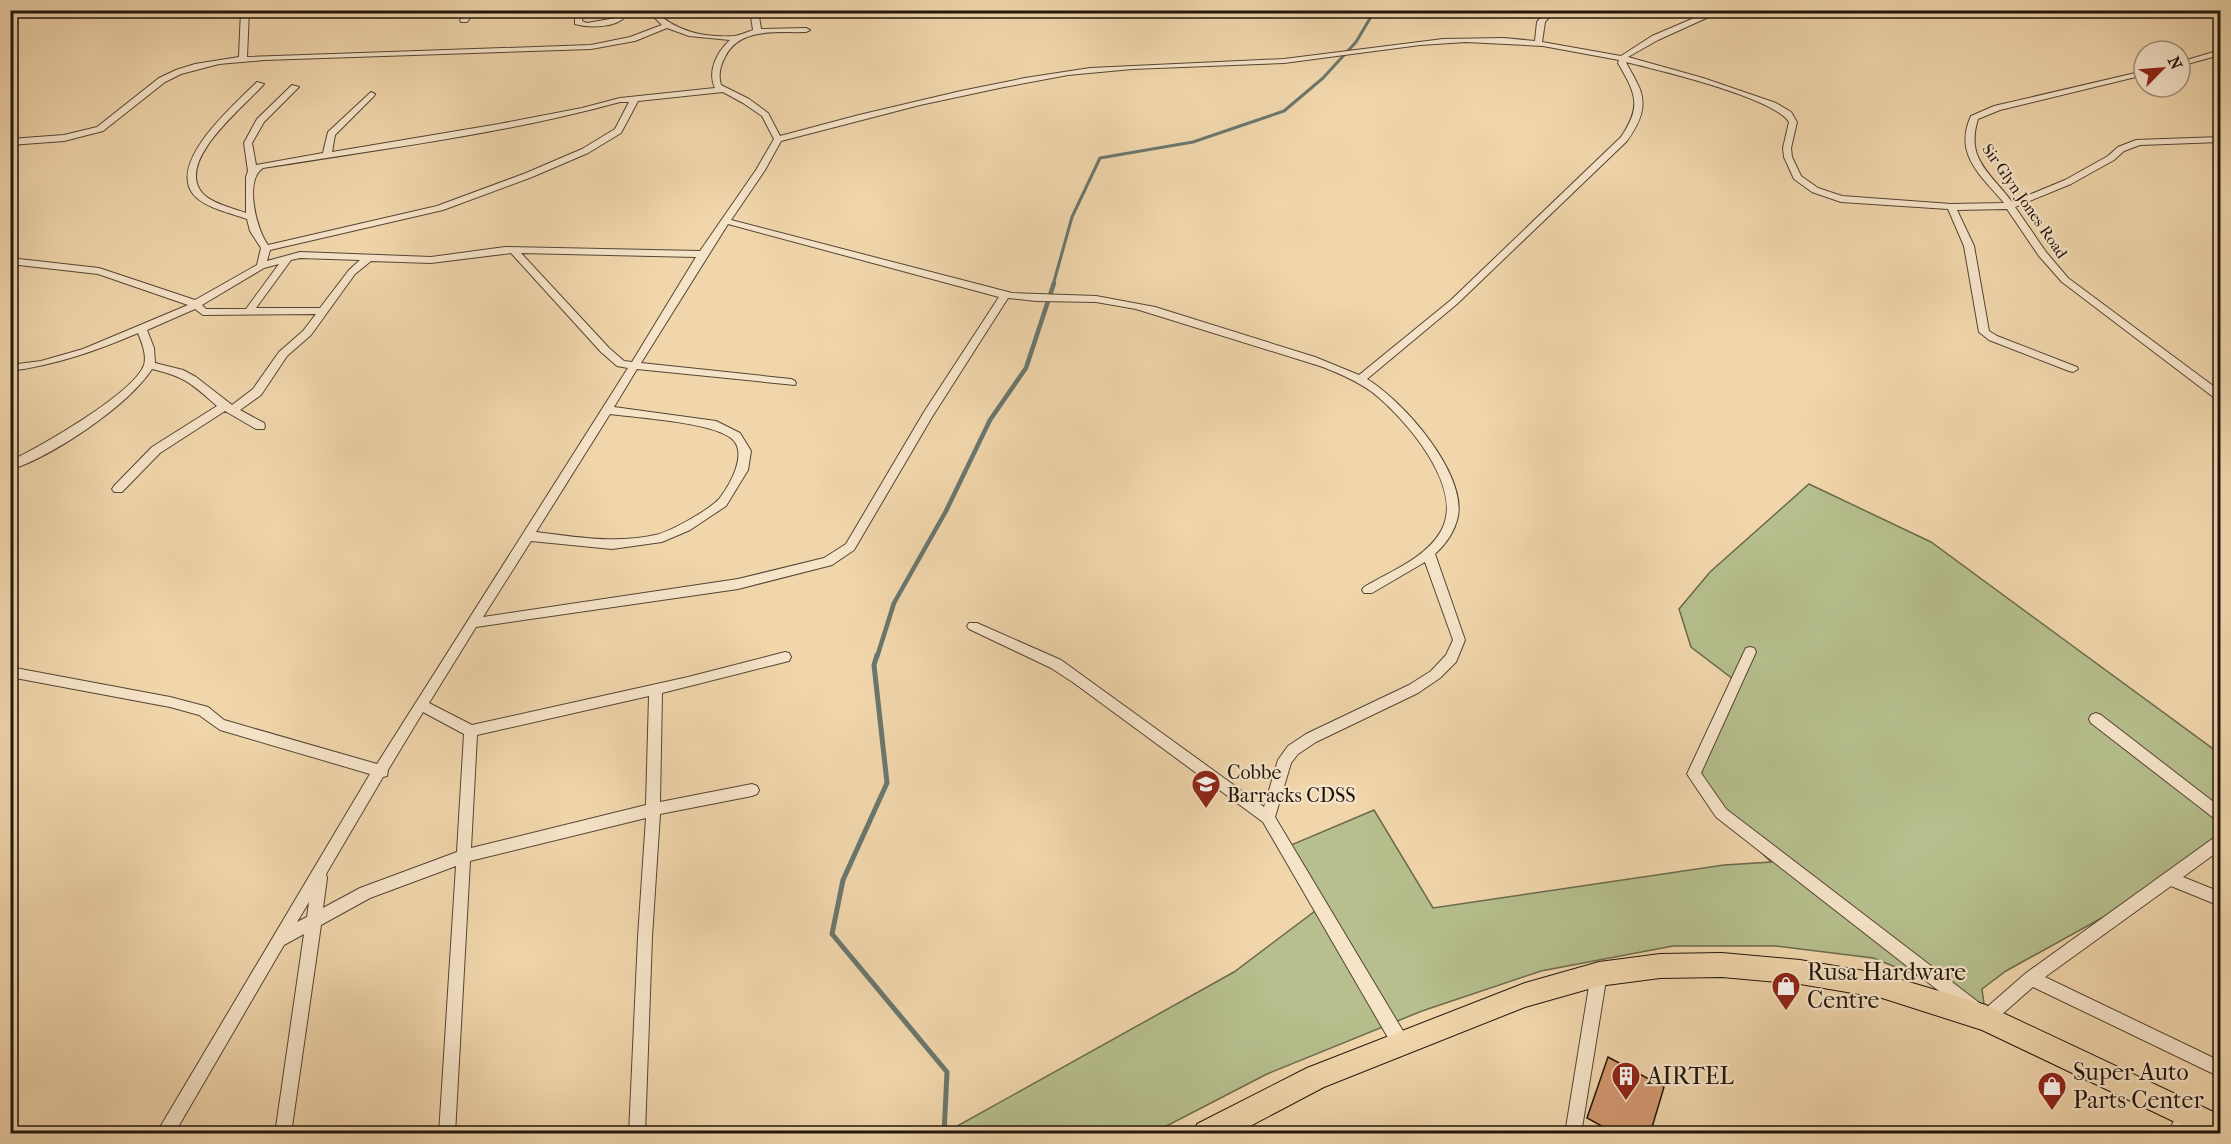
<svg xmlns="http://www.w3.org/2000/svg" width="2231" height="1144" font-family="'IM FELL French Canon',serif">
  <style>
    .green { fill: #b6bf8d; stroke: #6b6a4c; stroke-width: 1.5 }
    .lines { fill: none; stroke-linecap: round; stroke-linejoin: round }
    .stream-far2 { stroke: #6a776e; stroke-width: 3 }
    .stream-far1 { stroke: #6a776e; stroke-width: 4.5 }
    .stream { stroke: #6a776e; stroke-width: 5 }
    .building { fill: #d49971; stroke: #20150c; stroke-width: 1.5 }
    .minor-casing { stroke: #544534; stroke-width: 2 }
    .trunk-casing { stroke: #20150c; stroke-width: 2 }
    .minor { fill: #f6e4c9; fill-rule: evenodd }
    .trunk { fill: #f1d6ac; fill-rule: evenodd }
    .labels { text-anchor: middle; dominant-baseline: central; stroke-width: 4.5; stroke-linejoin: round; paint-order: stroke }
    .far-street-label { font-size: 16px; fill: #20150c; stroke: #f6e4c9 }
    .poi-label { font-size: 20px; fill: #20150c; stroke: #f6e4c9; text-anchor: start }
    .near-poi-label { font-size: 24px; fill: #20150c; stroke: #f6e4c9; text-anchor: start }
  </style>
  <rect width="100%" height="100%" fill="#f1d6ac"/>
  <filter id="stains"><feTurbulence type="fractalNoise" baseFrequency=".00333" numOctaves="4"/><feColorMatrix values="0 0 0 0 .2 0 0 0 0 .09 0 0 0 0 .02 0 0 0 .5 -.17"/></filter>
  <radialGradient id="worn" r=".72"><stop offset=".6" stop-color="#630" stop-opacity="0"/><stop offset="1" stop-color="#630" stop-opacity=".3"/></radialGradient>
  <path class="green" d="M1809 484 1931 542 2220 754V842L2172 879 2006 971 1982 989 1986 1018 1966 995 1873 958 1775 946H1673L1541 971 1422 1011 1267 1074 1153 1133 943 1134 1234 972 1319 908 1284 848 1374 810 1433 908 1724 865 1771 862 1721 813 1694 774 1738 683 1691 647 1679 609 1710 572Z"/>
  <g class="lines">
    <path class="stream-far2" d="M1053 285 1072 217 1100 158 1193 142 1284 111 1323 78 1356 42 1375 10"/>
    <path class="stream-far1" d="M877 657 894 603 946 511 990 420 1026 368 1054 283"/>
    <path class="stream" d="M877 655 874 665 887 783 843 880 832 934 947 1072 944 1134"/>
  </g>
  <path class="building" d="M1608 1057 1664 1087 1650 1134H1616L1587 1118Z"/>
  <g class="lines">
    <g class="minor-casing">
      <path id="minor" d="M241 10H249L247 57 591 45 630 37 662 25 647 10H655C674 32 707 38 735 36 740 35 747 32 753 30L750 10H758L761 29 806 28 810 30 806 32C777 33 740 27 725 57 720 66 718 75 721 85L749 99 768 113 780 136 859 115 961 91 1025 78 1090 68 1284 59 1443 39 1504 38 1535 41 1537 22 1547 10H1555L1545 22 1542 42 1621 56 1652 36 1713 10H1724L1658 40 1628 57 1703 78 1776 103 1791 112 1797 122 1791 148 1792 157 1801 176 1818 188 1842 196 1951 204 2004 203C1982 176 1953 155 1971 116L1994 106 2144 71V75L2000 110 1978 119C1965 160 1991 173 2012 202L2065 180 2108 156 2118 147 2136 140 2220 137V142L2140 145 2124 151 2114 160 2071 184 2015 207 2046 252 2068 278 2220 391V399H2216L2062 282 2039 256 2007 209 1957 210 1974 246 1989 331 1997 336 2077 367 2078 369 2073 372 2069 371 1989 340 1979 332 1964 246 1948 209 1841 202 1812 192 1794 179 1784 157 1783 148 1789 122C1773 97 1658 70 1626 62 1629 69 1634 76 1637 83 1649 105 1640 122 1627 141L1457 304 1367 379C1402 400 1466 472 1458 516 1455 531 1446 544 1435 554L1465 640 1456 662 1440 678 1418 693 1316 742 1298 754 1291 763 1275 817 1406 1036 1408 1042 1406 1048 1400 1050 1394 1048 1263 822 1074 683 1051 668 969 629 967 626 969 623H977L1061 660 1264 807 1278 760 1288 746 1306 734 1409 685 1431 671 1446 655 1453 640 1425 562 1372 593H1364L1362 590 1364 587C1389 572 1426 558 1441 531 1466 487 1404 417 1372 392 1357 381 1340 374 1323 367L1136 309 1096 302 1036 301 1008 298 932 417 854 550 832 565 738 589 476 627 429 703 472 725 688 677 785 652 789 653 791 657 789 661 785 662 662 693 660 802 752 784 757 786 759 790 757 794 752 796 660 814 652 937 645 1134H629L638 937 646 818 470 861 455 1134H439L456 866 370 898 321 925 291 1134H275L304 934 284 945 174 1134H156L370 774 220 730 199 715 170 707 10 677V667L170 697 208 707 224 720 377 764 628 368 617 366 601 352 511 253 431 263 371 261 355 274 311 335 287 356 261 395 240 410 264 423 265 426 264 429H256L225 411 160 453 122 492H114L112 489 114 486 152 447 217 406C192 384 186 377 152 369 128 406 53 456 10 470V461C39 448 134 393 144 365 147 355 142 343 138 333 96 351 56 365 10 371V365L41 361 83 349 188 305 98 274 10 264V258L99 268 195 300 257 265 261 248 250 231 247 219C231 213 204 208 193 194 168 161 236 103 257 82L264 84C245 106 179 157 200 190 208 203 233 208 246 213V177L248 171 244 143 257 119 292 85 299 87 264 122 252 143 256 165 323 153 328 132 371 92 375 94 374 96 335 135 332 152 499 124 582 108 620 98 715 88C707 71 717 52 730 40L689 36 667 28 635 41 591 49 264 60 219 64 181 74 165 82 103 131 64 141 10 145V139L64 135 97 127 159 78 176 70 195 64 239 57ZM1466 42 1543 46 1619 60 1618 63C1636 94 1642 106 1621 137L1451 300 1359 375 1315 357 1155 307 1096 296 1012 293 731 220 765 170 781 141 920 105 1004 87 1068 75 1132 69 1284 63 1420 45ZM723 92 743 103 762 116 774 139 756 170 700 251 505 247 431 257 300 252 267 261 270 250 443 210 532 177 588 153 621 133 638 101ZM620 102H629L615 129 582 149 526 173 437 206 268 245C256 229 244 180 263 168 382 149 504 134 620 102ZM728 224 999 297 924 412 846 544 824 558 738 579 483 617 531 541 612 549 662 542 690 530 726 506 748 470 751 451 740 433 716 421 614 407 637 369 795 385 796 383 795 381 791 379 641 363ZM521 253 696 257 632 362 624 361 609 348ZM300 258 360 260 349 270 320 308H256L291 260ZM279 264 246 309H206L202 305 264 268ZM195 309 203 315 316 314 303 331 279 352 253 389 232 405 196 377 183 370 155 363 154 348 147 330ZM610 414C639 418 710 422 731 438 749 452 730 485 719 499 709 510 670 532 655 535 615 544 576 537 536 532ZM649 696 646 805 471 848 477 735ZM423 712 464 734 457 852 360 888 323 908 327 878 326 874 383 777 387 776 388 770ZM309 902 307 917 297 922Z
        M468 10H476L467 22H461L460 20Z
        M575 10H583L582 21 587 23 616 18 617 10H625V17C615 28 588 28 575 24Z
        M1799 10H1822L1846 14 1876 11 1907 13 1942 10C1923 19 1899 16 1878 15 1852 15 1823 21 1799 10Z
        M2217 51H2220V55L2180 66V62Z
        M1750 647 1754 648 1756 652 1701 773 1726 809 1986 1008 2026 973 2215 837 2220 836V850L2183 877 2220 892V906L2171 886 2045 977 2220 1061V1077L2033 987 1992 1023 1986 1026 1980 1023 1716 817 1687 774 1744 652 1746 648Z
        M2096 713 2101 715 2220 807V821L2215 819 2091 723 2089 719 2091 715Z
        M1599 967 1604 969 1607 974 1581 1134H1565L1591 974 1594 969Z
        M2186 1105 2192 1107 2194 1113 2185 1134H2168L2180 1107Z"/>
    </g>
    <g class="trunk-casing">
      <path id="trunk" d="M1722 953 1800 960 1882 974 1986 1005 2220 1115V1134H2200L1982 1030 1882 998 1800 984 1722 977 1660 978 1599 986 1525 1007 1324 1087 1235 1134H1194L1197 1124 1307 1068 1525 983 1599 962 1660 954Z"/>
    </g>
    <use href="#minor" class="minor"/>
    <use href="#trunk" class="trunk"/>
  </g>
  <defs>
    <g id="school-pin" transform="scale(1.5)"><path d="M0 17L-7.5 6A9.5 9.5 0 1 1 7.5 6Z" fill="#8f2418" stroke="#f6e4c9"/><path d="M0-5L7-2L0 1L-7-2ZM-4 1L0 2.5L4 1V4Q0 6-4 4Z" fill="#fff"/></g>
    <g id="shop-pin" transform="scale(1.5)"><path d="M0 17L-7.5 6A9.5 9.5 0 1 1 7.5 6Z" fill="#8f2418" stroke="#f6e4c9"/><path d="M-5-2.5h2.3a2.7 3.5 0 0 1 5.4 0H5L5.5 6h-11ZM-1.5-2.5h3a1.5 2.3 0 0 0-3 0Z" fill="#fff"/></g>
    <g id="building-pin" transform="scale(1.5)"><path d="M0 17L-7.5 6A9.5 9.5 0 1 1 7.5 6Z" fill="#8f2418" stroke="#f6e4c9"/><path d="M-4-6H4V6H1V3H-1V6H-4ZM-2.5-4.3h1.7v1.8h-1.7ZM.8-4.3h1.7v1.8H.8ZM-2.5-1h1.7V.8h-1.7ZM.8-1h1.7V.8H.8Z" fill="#fff"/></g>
  </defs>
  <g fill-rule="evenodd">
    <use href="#school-pin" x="1206" y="784"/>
    <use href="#shop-pin" x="1786" y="986"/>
    <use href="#building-pin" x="1626" y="1076"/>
    <use href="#shop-pin" x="2052" y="1086"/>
  </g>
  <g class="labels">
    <g class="far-street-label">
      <text transform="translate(2025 201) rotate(55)">Sir Glyn Jones Road</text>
    </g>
    <g class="poi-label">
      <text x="1227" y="772">Cobbe<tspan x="1227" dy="23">Barracks CDSS</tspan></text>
    </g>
    <g class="near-poi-label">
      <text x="1807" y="972">Rusa Hardware<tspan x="1807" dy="28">Centre</tspan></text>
      <text x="2073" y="1072">Super Auto<tspan x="2073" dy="28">Parts Center</tspan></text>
      <text x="1647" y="1076">AIRTEL</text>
    </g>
  </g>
  <rect width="2231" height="1144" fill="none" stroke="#f1d6ac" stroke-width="36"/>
  <rect x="12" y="12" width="2207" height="1120" fill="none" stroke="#20150c" stroke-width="3"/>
  <rect x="18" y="18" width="2195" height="1108" fill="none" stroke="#20150c" stroke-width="1.5"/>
  <g transform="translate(2162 69) rotate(65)"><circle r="28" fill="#f6e4c9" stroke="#a0917d" stroke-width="1.5"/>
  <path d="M0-4.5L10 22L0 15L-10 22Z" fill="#8f2418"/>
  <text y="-9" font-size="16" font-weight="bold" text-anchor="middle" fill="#20150c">N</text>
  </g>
  <rect width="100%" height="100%" filter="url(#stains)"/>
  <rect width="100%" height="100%" fill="url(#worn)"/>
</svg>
